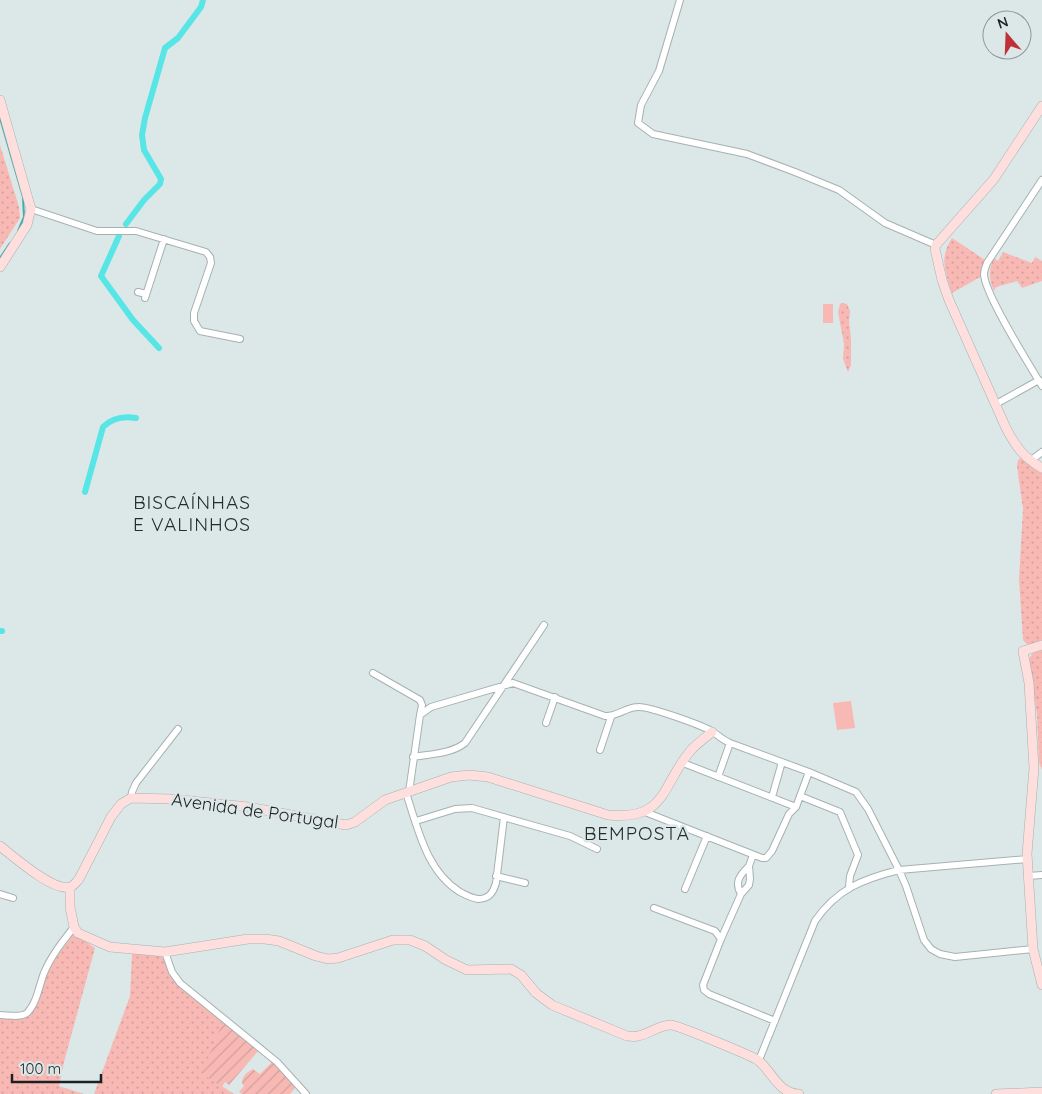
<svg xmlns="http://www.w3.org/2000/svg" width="1042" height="1094" viewBox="0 0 1042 1094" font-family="Quicksand,sans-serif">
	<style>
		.grass { fill: url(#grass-dots) }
		.garden { fill: url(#garden-furrows) }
		.pitch { fill: #f8b9b5 }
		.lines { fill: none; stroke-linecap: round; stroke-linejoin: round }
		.stream { stroke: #45aaab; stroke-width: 2 }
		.canal { stroke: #57e5e6; stroke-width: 6 }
		.street-casing { stroke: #a6b1b1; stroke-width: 8 }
		.secondary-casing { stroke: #a6b1b1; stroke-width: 10 }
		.street { stroke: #fff; stroke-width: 6 }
		.secondary { stroke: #ffdfde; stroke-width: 9 }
		.labels { text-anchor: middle; stroke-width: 5; stroke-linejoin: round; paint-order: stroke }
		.street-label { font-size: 18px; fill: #1c2020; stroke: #dce8e8 }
		.neighbourhood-label { font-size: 19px; letter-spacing: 1px; fill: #232d2d; stroke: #dce8e8 }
	</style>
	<defs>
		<pattern id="grass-dots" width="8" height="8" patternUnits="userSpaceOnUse" patternTransform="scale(1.25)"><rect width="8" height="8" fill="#f8b9b5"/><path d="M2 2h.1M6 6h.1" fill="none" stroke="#d49f9b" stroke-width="1.8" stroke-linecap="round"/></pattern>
		<pattern id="garden-furrows" width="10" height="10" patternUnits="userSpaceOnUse" patternTransform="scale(1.25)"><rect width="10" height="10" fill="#f8b9b5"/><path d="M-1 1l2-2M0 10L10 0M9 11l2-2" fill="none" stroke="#d49f9b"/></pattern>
	</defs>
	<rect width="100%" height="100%" fill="#dce8e8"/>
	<!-- grass -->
	<path class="grass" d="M0,145L19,207L20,218L0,249Z
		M952,238L985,260L981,269L982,276L952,293C945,271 939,258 952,238Z
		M1003,252L1032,263L1035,257L1042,261V281L1022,288L1017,281L996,287L994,291C989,280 988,269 994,258L998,261Z
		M842,303L847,304L850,311L849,321L851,339V365L848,372L843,359L844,344L838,312L840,304Z
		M1021,458L1042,471V641C1035,643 1028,648 1023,640L1019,579L1023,509L1017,466L1018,460Z
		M1042,648V770L1039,762L1037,714L1029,659L1032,654Z
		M75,934L95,948L64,1062L59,1086L84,1094H0V1017H29L39,998L49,968L72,935Z
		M132,953L161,956L165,960L175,982L223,1020L203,1074L234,1094H94L130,996Z"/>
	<!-- garden -->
	<path class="garden" d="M223,1020L259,1050L229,1085L225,1082L222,1087L202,1074Z
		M272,1062L296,1087L290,1094H242L239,1092L244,1086L242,1083C242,1076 247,1072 253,1069L260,1074Z"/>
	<!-- pitch -->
	<path class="pitch" d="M823,304H833V323H823Z
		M851,701L855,728L837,730L833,703Z"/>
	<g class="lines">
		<!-- stream -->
		<path class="stream" d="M0,118L23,197L24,217L18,231
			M0,258L10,243"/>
		<!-- canal -->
		<path class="canal" d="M126,224L144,200L160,184L161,179L144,150L142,135L145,118L165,48L178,38L201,7L203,0
			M119,236L101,276L133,320L159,348
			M85,492L103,427C112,418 124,416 136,418
			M0,631H2"/>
		<!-- street casing -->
		<g class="street-casing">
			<path id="street" d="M680,0L659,71L641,105L638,123L653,134L747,154L795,172L839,190L885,223L936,245
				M1042,180L987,263C986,266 984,271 984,274C984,293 1030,366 1042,386
				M31,209L97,231H136L206,252L210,257L211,263L194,313V321L200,331L240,339
				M138,292L146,294
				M145,298L164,239
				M996,404L1039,380
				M1030,461L1042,452
				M373,673L420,700L422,705L420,715
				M546,723L555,697
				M600,750L611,717
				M413,757C430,754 451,754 465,743L544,625
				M683,763L796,807
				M718,777L730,743
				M409,792L420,715L431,707L513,683L605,716C617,717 626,707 638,707C649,706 704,726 713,732C719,736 723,740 730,743L809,772L856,792L868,809L899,870L906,886L924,940L931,949L940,954L955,957L1033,949
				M406,793C418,828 426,871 460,892C466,895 471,898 478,899C489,899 493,893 496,883L504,817
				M800,796L840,812L858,855L850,876L849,887
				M772,797L782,762
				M131,798L132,792L136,783L178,729
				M645,812L762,858H766L772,851L789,814L796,807L809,772
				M416,821L455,809L472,808L570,836L597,849
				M753,855L749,866L750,879L749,885L741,894L721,939L703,985L704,990L709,994L775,1021
				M496,876L525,883
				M1029,876L1042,875
				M685,889L707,836
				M0,894L13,898
				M741,894C734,882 740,875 749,866
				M654,908L715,931L721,939
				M165,952L172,972L180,983L277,1062L306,1094
				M0,1015C8,1015 21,1018 27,1013C37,1003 39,986 44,973C51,956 63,941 74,927
				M759,1060L815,921C837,889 863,879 899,870L1028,859"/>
		</g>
		<!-- secondary casing -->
		<g class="secondary-casing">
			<path id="secondary" d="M0,100L31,209L27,225L0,267
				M1042,106L994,179L936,245L935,249L942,280L949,300L1006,428C1016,447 1023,457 1042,468
				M1042,645L1023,651L1029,683L1034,768L1027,854L1033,949L1042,985
				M0,846C13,856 53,892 70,887C74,886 76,882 79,879L111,817L121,804L131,798L172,799L248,807L346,825L355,822L385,800L451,777L469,775L488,777L608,815C668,821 661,784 692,749C698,743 706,737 712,732
				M70,887V907L74,927L78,933L110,947L165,952L248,939H265L279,941L316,956L328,959L338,958L393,940H410L425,946L446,960L467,970L511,969L521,975L536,993L552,1005L627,1036C631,1036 635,1037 638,1036C649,1034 659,1025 671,1025C677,1025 755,1057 759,1061C773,1073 778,1093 799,1094
				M996,1094L1042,1092"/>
		</g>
		<!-- street -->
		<use href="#street" class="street"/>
		<!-- secondary -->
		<use href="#secondary" class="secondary"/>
	</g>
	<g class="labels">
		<!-- street labels -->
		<g class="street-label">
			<text transform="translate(255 811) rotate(8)" y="6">Avenida de Portugal</text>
		</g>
		<!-- neighbourhood labels -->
		<g class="neighbourhood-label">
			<text x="192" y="509">BISCAÍNHAS<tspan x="192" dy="22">E VALINHOS</tspan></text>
			<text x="637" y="840">BEMPOSTA</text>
		</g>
	</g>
	<!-- north arrow -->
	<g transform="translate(1007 35) rotate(341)"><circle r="24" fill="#dce8e8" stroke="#8f9898"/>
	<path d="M0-4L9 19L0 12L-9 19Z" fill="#c03039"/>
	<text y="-8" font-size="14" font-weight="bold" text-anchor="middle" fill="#1c2020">N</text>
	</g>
	<!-- scale -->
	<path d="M12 1074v8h89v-8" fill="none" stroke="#1c2020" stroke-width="2.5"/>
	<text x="20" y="1074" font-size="15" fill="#1c2020" stroke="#dce8e8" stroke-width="4" paint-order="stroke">100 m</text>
</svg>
